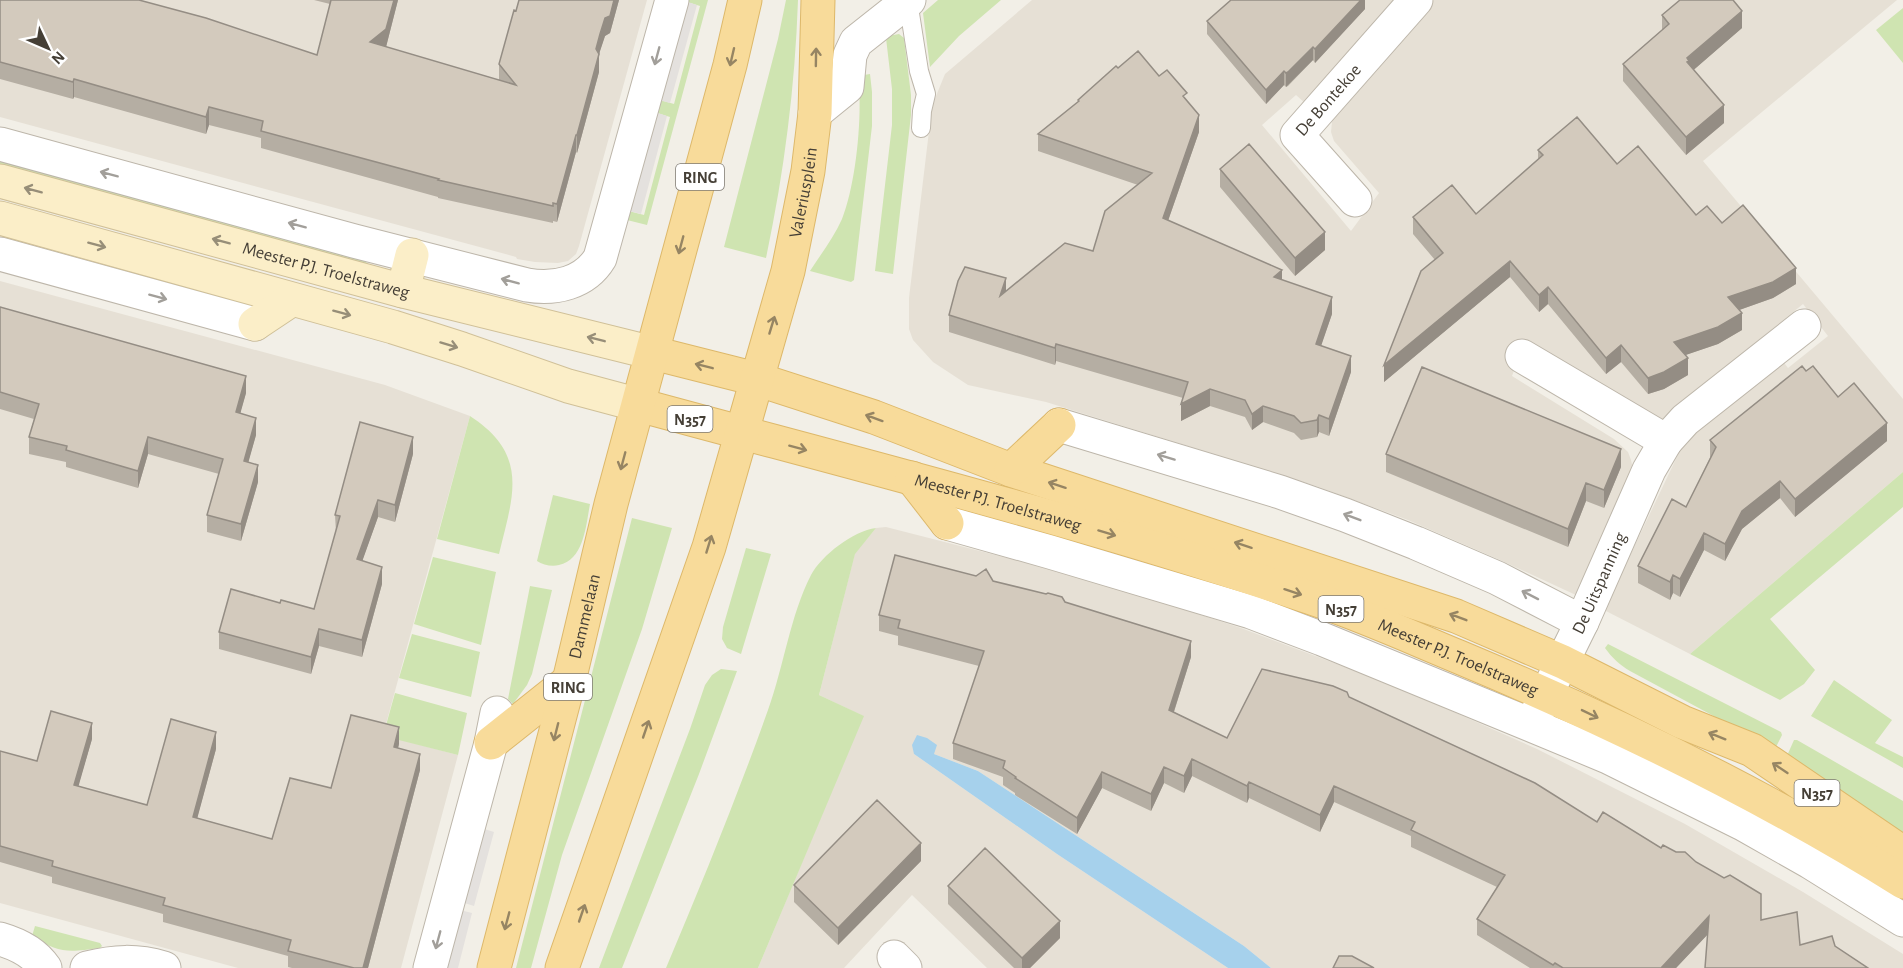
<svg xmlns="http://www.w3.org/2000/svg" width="1903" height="968" viewBox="0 0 1903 968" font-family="'Alegreya Sans',sans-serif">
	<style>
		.residential { fill: #e6e0d5 }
		.green { fill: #cfe4b1 }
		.parking { fill: #e4e1de }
		.water { fill: #a6d1ec }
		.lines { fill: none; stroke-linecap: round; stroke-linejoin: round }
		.lane-casing { stroke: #bdb6aa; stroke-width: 20 }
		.street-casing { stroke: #bdb6aa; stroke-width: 35 }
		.secondary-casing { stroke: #d0c098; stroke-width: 35 }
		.primary-casing { stroke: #ddb86a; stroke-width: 35 }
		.lane { stroke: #fff; stroke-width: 18 }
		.street { stroke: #fff; stroke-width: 33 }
		.secondary { stroke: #fbeec8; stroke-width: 33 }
		.primary { stroke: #f8db9a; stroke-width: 33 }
		.wall { fill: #b5aea3 }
		.shaded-wall { fill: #948d84 }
		.building { fill: #d3cabd; stroke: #948d84; stroke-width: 1.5 }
		.oneway { stroke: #a29f9a }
		.oneway2 { stroke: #968563 }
		.oneway3 { stroke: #978e78 }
		.labels { text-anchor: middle; stroke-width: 6; stroke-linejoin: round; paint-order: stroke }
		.shield { fill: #fff; stroke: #7d7972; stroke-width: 1.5 }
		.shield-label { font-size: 16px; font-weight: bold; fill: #453f36 }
		.street-label { font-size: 18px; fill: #453f36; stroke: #fff }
	</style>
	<rect width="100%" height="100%" fill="#f2efe7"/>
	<!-- residential -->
	<path class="residential" d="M0,0H647L579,246L576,254L568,261L558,263L535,262L517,259L516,257L0,117Z
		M1032,0H1396L1306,104L1296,95L1262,125L1351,231L1379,193L1334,141L1331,132L1332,122L1336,112L1434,0H1897L1703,161L1903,399V472L1690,654L1604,610L1684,442L1782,360L1788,368L1828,336L1803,304L1686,400L1661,423L1520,354L1512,376L1614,439L1628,452L1631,460L1633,469L1578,596L1500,560L1408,520L1316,486L1046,402L968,385L933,362L913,340L909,329V298L932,106L945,74Z
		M0,281L385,385L470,416L383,735L458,755L401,968H238L0,903Z
		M886,527L1039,566L1140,595L1241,628L1393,685L1537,749L1685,824L1803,892L1903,954V968H1271L1244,946L978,771L934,754H914L1057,854L1228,968H987L912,895L844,968H758L863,716L819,695L855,553L876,528Z"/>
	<!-- green -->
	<path class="green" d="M687,0H708L647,225L623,219L625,210L644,215L670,117L657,113L660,100L674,104L700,6L687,2Z
		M786,0H798C795,88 784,173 766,258L724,247L778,39Z
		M938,0H1001L959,36L930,67L923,13Z
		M1903,8V63L1876,30Z
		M899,34L904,38L911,95V115L893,274L875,271L892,125V89L886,38L888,36Z
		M870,74L872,92V126L854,280L851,282L810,271C821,254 834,237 842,219C856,184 863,114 858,76Z
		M0,158L357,256L370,265L371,268L0,171Z
		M470,416C530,455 513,496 499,554L437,539Z
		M1903,472V507L1770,619L1815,670L1804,684L1780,700L1690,654Z
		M553,495L590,504C586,525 584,560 559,565C552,567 543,565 537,561Z
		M632,518L672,528L642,629L562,855L531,968H516Z
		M876,528L855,554L819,695L864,716L758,968H666C702,883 737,797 768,710C784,666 790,616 811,575C822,555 853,531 876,528Z
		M746,548L771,554L741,654L727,648L722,639L723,627Z
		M433,557L496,572L481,645L414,624Z
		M530,586L552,590L532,674L527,685L513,704L508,699Z
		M412,634L480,652L471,697L399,678Z
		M1608,644L1781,732L1782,735L1775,749L1630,671C1620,665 1612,658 1605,648Z
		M721,669L737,671L699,774L622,968H599L690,729L705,685L712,675Z
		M1834,680L1892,720L1875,743L1903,757V768L1811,716Z
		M395,693L467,713L458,755L383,736Z
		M1794,740H1797L1903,801V834L1786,758Z
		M35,926L100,943L102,946L100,948C69,952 59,954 32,936Z"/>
	<!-- parking -->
	<path class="parking" d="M682,0L697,5L670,103L655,99Z
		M652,111L667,116L641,214L625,210Z
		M478,827L494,832L474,906L458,901Z
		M456,909L472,913L458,968H440Z"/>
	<!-- water -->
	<path class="water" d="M917,735L927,738L937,745L934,754L978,771L1244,946L1271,968H1228L1057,854L914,754L912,745Z"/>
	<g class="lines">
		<!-- lane casing -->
		<g class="lane-casing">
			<path id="lane" d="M908,1L919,71L926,94L922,111L921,128"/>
		</g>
		<!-- street casing -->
		<g class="street-casing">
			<g id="street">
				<path d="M815,113L847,87L850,55L856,42L909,0"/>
				<path d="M0,144L354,241L527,285C555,290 585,283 600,258L672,0"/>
				<path id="s1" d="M1355,200L1297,135L1416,0"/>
				<path d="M0,254L255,324"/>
				<path d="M1522,356L1666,441"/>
				<path d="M1059,425L1280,492L1345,515L1416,543L1497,578L1582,622"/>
				<path d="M947,523L1050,552L1251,612L1322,639L1531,725L1608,757L1743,824L1810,862L1903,920"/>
				<path id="s2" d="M1533,721L1582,622L1649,470L1666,441L1685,420L1804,326"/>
				<path d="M0,939C17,944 35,953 45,968"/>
				<path d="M894,957L905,968"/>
				<path d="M87,968C115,961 136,960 164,968"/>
				<path d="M430,968L491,743L497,713"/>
			</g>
		</g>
		<!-- secondary casing -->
		<g class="secondary-casing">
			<g id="secondary">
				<path id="s3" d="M0,181L403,291L653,353"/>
				<path d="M0,218L393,327L462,349L568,386L639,405"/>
				<path d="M403,291L412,255"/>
				<path d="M255,324L291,300"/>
			</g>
		</g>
		<!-- primary casing -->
		<g class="primary-casing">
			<g id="primary">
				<path d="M653,353L756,379L874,417L1011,470L1456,616L1563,662L1682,722L1752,750L1903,853"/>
				<path id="s4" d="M639,405C867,467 1096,524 1320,601C1367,617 1413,638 1459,657C1612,721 1762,794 1903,882"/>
				<path d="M1011,470L1059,425"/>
				<path d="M912,478L947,523"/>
				<path d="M491,743L569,681"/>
				<path id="s5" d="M494,968L569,681L611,504L730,65L745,0"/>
				<path id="s6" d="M562,968L709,547L788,271L808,171L815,113L818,0"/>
			</g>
		</g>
		<!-- lane -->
		<use href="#lane" class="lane"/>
		<!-- street -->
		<use href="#street" class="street"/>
		<!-- secondary -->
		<use href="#secondary" class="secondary"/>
		<!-- primary -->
		<use href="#primary" class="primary"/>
	</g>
	<!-- wall -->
	<path class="wall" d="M0,0L317,55L330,4L314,0H398L386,47L499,80V64L519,0H619L610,33L605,36L600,51L599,55V72L577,153L576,152L557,222L553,221V223L438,198V197L261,148V138L209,125L206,134L74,97L73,99L0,79Z
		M1365,0V9L1315,63L1313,60L1288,86L1286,87L1284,85L1266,104L1207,34V21Z
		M1662,15L1742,28L1693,70L1724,123L1686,155L1623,81V64L1662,31Z
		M1118,68L1159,76L1187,101L1199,132L1168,221L1282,280L1332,314L1321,345L1351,372L1329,436L1319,432L1317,437L1301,440L1294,433L1263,422L1252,430L1245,417L1210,406L1181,421L1183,398L1056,361L1055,365L949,332V315L1006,291L1093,251L1138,185L1038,151V134L1078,102V100Z
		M1538,150L1617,164L1696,215L1722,223L1796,284L1773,298L1739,310L1742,330L1718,344L1685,355L1688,375L1664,389L1648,394L1621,362L1606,374L1548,304L1539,312L1510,277L1384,382L1435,260L1413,234V217L1476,214L1538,159Z
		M1220,169L1325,250L1295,276L1220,187Z
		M0,307L246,393L240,413L256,435L248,462L258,482L241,541L207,532V515L219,474L148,454L138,488L66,467V462L29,454V437L34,419L0,409Z
		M1806,371L1838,397L1887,441L1795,517L1780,498L1742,529L1725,561L1704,550L1680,597L1673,593L1670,600L1638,583V566L1686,507L1710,458V440Z
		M413,454L395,522L378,517L362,561L382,584L362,657L319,646L311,674L219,649V632L280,603L314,609L336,532L335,515Z
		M1386,454L1621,467L1604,508L1586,501L1568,547L1386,472Z
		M993,581L1065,602L1191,657L1174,712L1227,738L1349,697L1597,822L1696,862L1761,920L1800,945L1835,946L1868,968L1708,934L1676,968H1530L1477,935V919L1497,887L1411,847V836L1334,802L1320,832L1249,798L1247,803L1192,776L1184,793L1164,783L1151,811L1102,788L1077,834L1015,795V793L1003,785V777L953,759V743L979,666L898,645V636L879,631V615Z
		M92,739L78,786L147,805L216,749L197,818L272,839L331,788L399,744L398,748L420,770L368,968H292L288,967V956L163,922V914L52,883V877L0,862V751L37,761Z
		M921,861L838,945L794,902V885Z
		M948,886L1060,938L1030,968H1014L948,904Z"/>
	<!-- shaded-wall -->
	<path class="shaded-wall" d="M394,0H398L386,47L370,42Z
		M614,0H619L610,33L605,36L600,51L599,55V72L577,153V135L596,49L605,18Z
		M1361,0H1365V9L1315,63V49Z
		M1742,11V28L1689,74L1687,58Z
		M1313,47V60L1286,87V73Z
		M1284,71V85L1266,104V90Z
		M74,79V97L73,99V82Z
		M1724,105V123L1686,155V137Z
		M209,107V125L206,134V117Z
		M1199,115V132L1163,235V218Z
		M576,135V152L557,222V204Z
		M1325,232V250L1295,276V258Z
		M1510,261V277L1384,382V365Z
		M1796,268V284L1773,298L1728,314V297Z
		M1282,270V287L1274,277Z
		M1006,278V295L1000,296Z
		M1548,287V304L1539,312V295Z
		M1332,297V314L1316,361V344Z
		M1742,313V330L1718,344L1674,359V342Z
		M1056,344V361L1055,365V348Z
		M1621,345V362L1606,374V358Z
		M1351,356V372L1329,436V419Z
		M1688,358V375L1664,389L1648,394V378Z
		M246,376V393L236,429V412Z
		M1210,389V406L1181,421V404Z
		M1263,406V422L1252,430V414Z
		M1319,415V432L1317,437V420Z
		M256,418V435L244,478V461Z
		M1887,423V441L1795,517V499Z
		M148,437V454L138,488V471Z
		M413,437V454L395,522V505Z
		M1621,449V467L1604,508V490Z
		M258,465V482L241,541V524Z
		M1780,481V498L1742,529L1725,561V544L1742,511Z
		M1586,483V501L1568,547V529Z
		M378,500V517L357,576V559Z
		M1704,533V550L1680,597V579Z
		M382,567V584L362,657V640Z
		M1673,575V593L1670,600V582Z
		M319,629V646L311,674V657Z
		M1191,641V657L1169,727V710Z
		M92,723V739L74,802V785Z
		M399,727V744L394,764V747Z
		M216,732V749L193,834V817Z
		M420,754V770L368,968H363Z
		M1192,759V776L1184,793V776Z
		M1164,767V783L1151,811V794Z
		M1102,772V788L1077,834V818Z
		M1249,782V798L1247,803V786Z
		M1334,786V802L1320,832V815Z
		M921,843V861L838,945V928Z
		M1709,916V933L1676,968H1661Z
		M1060,921V938L1030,968H1022V958Z"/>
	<!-- building -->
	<path class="building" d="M0,0H139L206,18L317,55L331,0H394L386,29L370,42L516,85L499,64L514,10L516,11L519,0H614L610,16L605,18L600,34L596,49L599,54L577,135H576L557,204L553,203V206L438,180L439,179L261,131L263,121L209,107L206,117L74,79L73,82L0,62Z
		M1231,0H1361L1315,49L1313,47L1288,72L1286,73L1284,71L1266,90L1207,21Z
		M1680,0H1733L1742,11L1687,58L1689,61L1687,62L1724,105L1686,137L1623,64L1669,24L1662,15Z
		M1138,51L1159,76L1167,70L1187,93L1183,96L1199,115L1163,218L1282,270L1274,277L1332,297L1316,344L1351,356L1329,419L1319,415L1317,420L1301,423L1294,416L1263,406L1252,414L1245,400L1210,389L1181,404L1188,382L1056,344L1055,348L949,315L958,281L965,267L1006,278L1000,296L1065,243L1093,251L1105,211L1152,173L1038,134L1079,101L1078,100L1116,66L1118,68Z
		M1577,117L1617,164L1638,146L1696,215L1707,206L1722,223L1743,205L1796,268L1773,282L1728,297L1742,313L1718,327L1674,342L1688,358L1664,372L1648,378L1621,345L1606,358L1548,287L1539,295L1510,261L1384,365L1421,271L1443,253L1413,217L1452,185L1476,214L1543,155L1538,150Z
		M1249,144L1325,232L1295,258L1220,169Z
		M0,307L246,376L236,412L256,418L244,461L258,465L241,524L207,515L223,459L148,437L138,471L66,450L67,446L29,437L39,404L0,392Z
		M1802,366L1806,371L1813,366L1838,397L1854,383L1887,423L1795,499L1780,481L1742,511L1725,544L1704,533L1680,579L1673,575L1670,582L1638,566L1672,499L1686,507L1716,447L1710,440Z
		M1422,367L1621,449L1604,490L1586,483L1568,529L1386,454Z
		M360,422L413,437L395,505L378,500L357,559L382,567L362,640L319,629L311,657L219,632L231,589L280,603L281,600L314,609L340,516L335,515Z
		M895,555L976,576L986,569L993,581L1046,594L1048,593L1062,597L1065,602L1191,641L1169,710L1227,738L1262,669L1333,686L1347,692L1349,697L1535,783L1597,822L1603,812L1661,848L1663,845L1676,852H1685L1696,862L1724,878L1730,875L1761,894V920L1797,912L1800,945L1832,936L1835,946L1868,968H1705L1709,916L1661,968H1563L1555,963L1553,965L1477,919L1505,875L1411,830L1415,822L1334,786L1320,815L1249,782L1247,786L1192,759L1184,776L1164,767L1151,794L1102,772L1077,818L1015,778L1016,777L1003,768L1005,761L953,743L984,651L898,628L900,620L879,615Z
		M51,711L92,723L74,785L147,805L171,719L216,732L193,817L272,839L290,778L331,788L351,715L399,727L394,747L420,754L363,968H354L288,951L291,940L163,905L165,898L52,866L53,861L0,846V751L37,761Z
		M877,800L921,843L838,928L794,885Z
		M985,848L1060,921L1022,958L948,886Z
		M1339,956H1352L1374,968H1333Z"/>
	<!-- one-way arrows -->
	<defs><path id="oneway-shaft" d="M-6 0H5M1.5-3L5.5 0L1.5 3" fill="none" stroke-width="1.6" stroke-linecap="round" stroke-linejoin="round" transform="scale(1.5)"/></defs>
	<g class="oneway">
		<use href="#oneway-shaft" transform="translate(657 56) rotate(105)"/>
		<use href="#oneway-shaft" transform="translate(109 174) rotate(-165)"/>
		<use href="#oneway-shaft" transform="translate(297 225) rotate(-165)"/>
		<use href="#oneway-shaft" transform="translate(510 281) rotate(-165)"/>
		<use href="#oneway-shaft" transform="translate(158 297) rotate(15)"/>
		<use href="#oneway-shaft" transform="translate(1166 457) rotate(-163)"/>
		<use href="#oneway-shaft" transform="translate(1352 517) rotate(-159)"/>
		<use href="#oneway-shaft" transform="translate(1530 595) rotate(-153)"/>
		<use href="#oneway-shaft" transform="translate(438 940) rotate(105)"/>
	</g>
	<g class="oneway2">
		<use href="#oneway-shaft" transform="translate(732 57) rotate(103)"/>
		<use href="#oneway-shaft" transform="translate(816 57) rotate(-89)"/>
		<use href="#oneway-shaft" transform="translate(681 245) rotate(105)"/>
		<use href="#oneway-shaft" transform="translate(772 325) rotate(-73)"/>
		<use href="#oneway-shaft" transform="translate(704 366) rotate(-166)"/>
		<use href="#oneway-shaft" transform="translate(874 418) rotate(-160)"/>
		<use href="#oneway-shaft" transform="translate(798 448) rotate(15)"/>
		<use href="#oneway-shaft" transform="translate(623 461) rotate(105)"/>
		<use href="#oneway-shaft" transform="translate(1057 485) rotate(-162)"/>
		<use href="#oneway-shaft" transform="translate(1107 533) rotate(17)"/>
		<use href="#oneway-shaft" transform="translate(709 544) rotate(-73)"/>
		<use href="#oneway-shaft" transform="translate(1243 545) rotate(-162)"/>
		<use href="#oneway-shaft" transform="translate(1293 592) rotate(18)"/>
		<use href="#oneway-shaft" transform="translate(1458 617) rotate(-159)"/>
		<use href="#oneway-shaft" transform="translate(1590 714) rotate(26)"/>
		<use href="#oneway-shaft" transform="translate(646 729) rotate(-71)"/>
		<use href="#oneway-shaft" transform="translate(556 732) rotate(104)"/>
		<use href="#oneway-shaft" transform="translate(1717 736) rotate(-158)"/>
		<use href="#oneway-shaft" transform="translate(1780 768) rotate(-146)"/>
		<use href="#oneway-shaft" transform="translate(582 913) rotate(-71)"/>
		<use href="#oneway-shaft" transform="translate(507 921) rotate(105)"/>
	</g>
	<g class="oneway3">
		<use href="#oneway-shaft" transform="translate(33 190) rotate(-165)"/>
		<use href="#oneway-shaft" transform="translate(221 241) rotate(-165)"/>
		<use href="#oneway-shaft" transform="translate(97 245) rotate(15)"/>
		<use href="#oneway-shaft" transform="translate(342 313) rotate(15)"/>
		<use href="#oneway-shaft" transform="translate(596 339) rotate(-166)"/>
		<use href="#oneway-shaft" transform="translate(449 345) rotate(17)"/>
	</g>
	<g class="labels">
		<!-- shield labels -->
		<g class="shield">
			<rect x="676" y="164" width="48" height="26" rx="4.5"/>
			<rect x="667.5" y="406" width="45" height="26" rx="4.5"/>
			<rect x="1318.5" y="596" width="45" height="26" rx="4.5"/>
			<rect x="544" y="674" width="48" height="26" rx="4.5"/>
			<rect x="1794.5" y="780" width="45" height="26" rx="4.5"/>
		</g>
		<g class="shield-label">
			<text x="700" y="183">RING</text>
			<text x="690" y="425">N357</text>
			<text x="1341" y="615">N357</text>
			<text x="568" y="693">RING</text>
			<text x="1817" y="799">N357</text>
		</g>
		<!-- street labels -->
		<g class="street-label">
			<text dy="6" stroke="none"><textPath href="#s1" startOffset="134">De Bontekoe</textPath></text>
			<text dy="6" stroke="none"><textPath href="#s6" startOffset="813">Valeriusplein</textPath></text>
			<text dy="6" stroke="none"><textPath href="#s3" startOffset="338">Meester P.J. Troelstraweg</textPath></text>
			<text dy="6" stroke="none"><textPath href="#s4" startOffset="372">Meester P.J. Troelstraweg</textPath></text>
			<text dy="6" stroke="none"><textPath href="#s2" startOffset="153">De Uitspanning</textPath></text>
			<text dy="6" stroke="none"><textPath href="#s5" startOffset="363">Dammelaan</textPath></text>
			<text dy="6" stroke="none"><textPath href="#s4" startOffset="858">Meester P.J. Troelstraweg</textPath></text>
		</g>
	</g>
	<!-- north arrow -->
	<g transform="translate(48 48) rotate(134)" stroke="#ffffff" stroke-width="4.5" paint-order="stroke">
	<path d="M0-4.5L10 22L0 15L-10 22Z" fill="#453f36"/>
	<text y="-9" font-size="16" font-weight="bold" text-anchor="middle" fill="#453f36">N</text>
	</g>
</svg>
